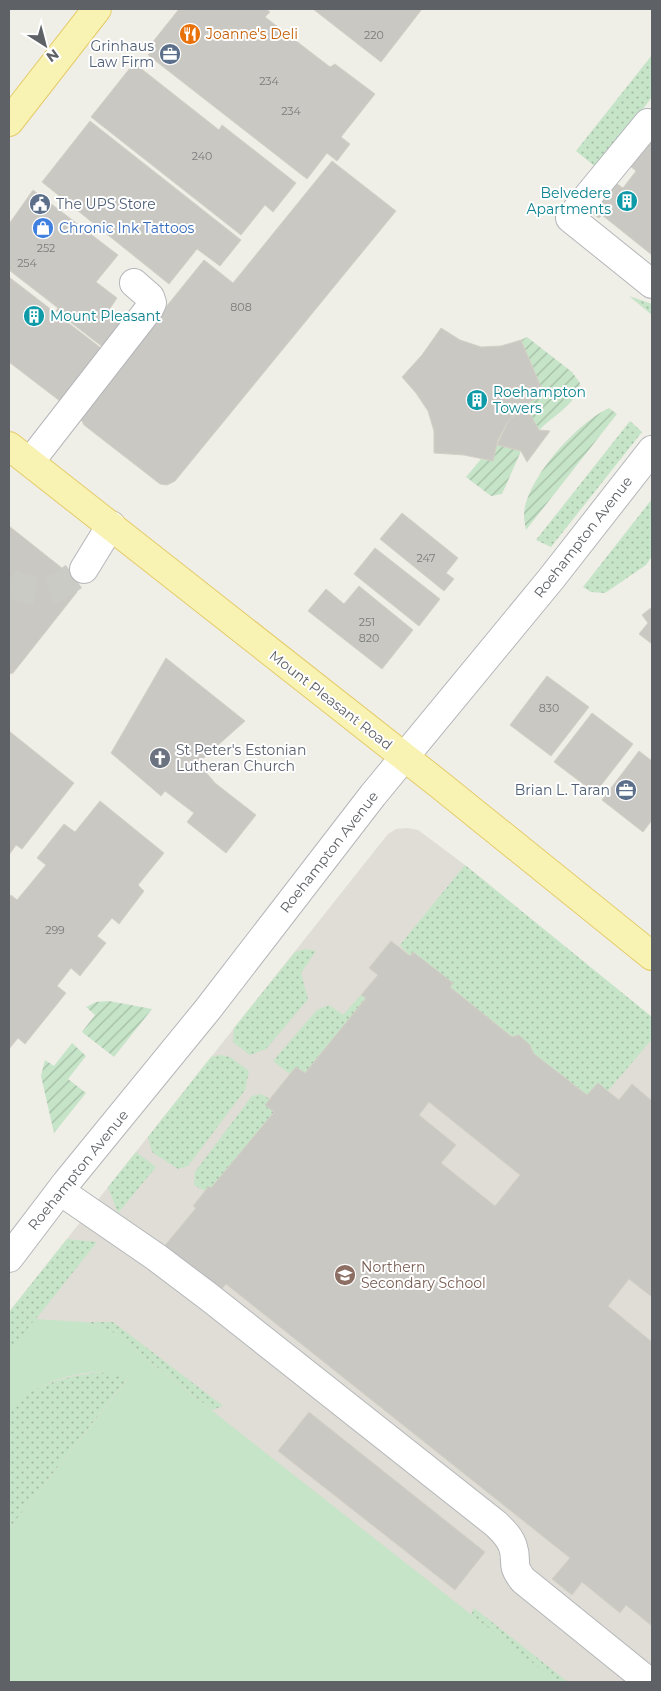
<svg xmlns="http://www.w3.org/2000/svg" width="661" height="1691" viewBox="0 0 661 1691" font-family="Montserrat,sans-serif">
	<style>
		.education { fill: #dfddd5 }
		.grass { fill: url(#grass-dots) }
		.garden { fill: url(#garden-furrows) }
		.pitch { fill: #c6e4c8 }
		.building { fill: #cac8c3; stroke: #d3d0c5; fill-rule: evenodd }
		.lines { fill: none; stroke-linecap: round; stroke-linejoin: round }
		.minor-tunnel { stroke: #cbcbc6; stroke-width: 28; stroke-dasharray: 28 14; stroke-linecap: butt }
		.minor-casing { stroke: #b4b6ba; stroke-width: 30 }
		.major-casing { stroke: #e5cc6a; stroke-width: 30 }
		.minor { stroke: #fff; stroke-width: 28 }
		.major { stroke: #f8f2b3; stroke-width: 28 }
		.labels { text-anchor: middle; stroke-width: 4; stroke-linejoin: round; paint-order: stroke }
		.number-label { font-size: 11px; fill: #797b7c }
		.food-label { font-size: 14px; fill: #c56008; stroke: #fff; text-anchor: start }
		.service-label { font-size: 14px; fill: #4e5e75; stroke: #fff; text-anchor: end }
		.culture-label { font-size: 14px; fill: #0d838f; stroke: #fff; text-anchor: start }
		.shop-label { font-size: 14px; fill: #366cbe; stroke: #fff; text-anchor: start }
		.street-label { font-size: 14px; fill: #5e6165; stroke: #fff }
		.worship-label { font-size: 14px; fill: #5b616d; stroke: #fff; text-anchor: start }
		.education-label { font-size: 14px; fill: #785e54; stroke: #fff; text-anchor: start }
	</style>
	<defs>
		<pattern id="grass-dots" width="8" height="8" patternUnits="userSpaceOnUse" patternTransform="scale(1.25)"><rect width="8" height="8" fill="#c6e4c8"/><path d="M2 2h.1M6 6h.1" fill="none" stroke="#a4bca6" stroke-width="1.8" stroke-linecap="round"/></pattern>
		<pattern id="garden-furrows" width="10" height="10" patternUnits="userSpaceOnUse" patternTransform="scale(1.25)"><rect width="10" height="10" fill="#c6e4c8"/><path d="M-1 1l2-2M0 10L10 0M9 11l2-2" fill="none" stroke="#a4bca6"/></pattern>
	</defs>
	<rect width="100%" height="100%" fill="#efeee7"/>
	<!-- education -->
	<path class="education" d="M407,828L418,830L465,865L652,1019V1682H9V1312L388,834L396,829Z"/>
	<!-- grass -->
	<path class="grass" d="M652,55V97L597,168L576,151Z
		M629,296L652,304V315Z
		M630,421L642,432L551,547L536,540Z
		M652,499V556L646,565L605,593L591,592L583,587Z
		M465,865L652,1017V1039L607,1092L598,1083L587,1095L533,1053L530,1045L519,1036L512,1037L450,987L453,983L413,953L410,956L400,945Z
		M305,949L316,951L301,973L308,999L266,1049L250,1055L233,1042L234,1028L295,952Z
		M361,995L366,998L305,1073L296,1067L290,1074L273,1061L317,1010L329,1005L343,1015Z
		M221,1055L230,1057L249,1071L245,1090L188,1166L178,1169L152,1152L148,1137L211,1057Z
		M261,1094L270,1099L265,1105L274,1112L211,1188L209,1186L205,1191L194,1185L195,1172L252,1096Z
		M136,1152L156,1167L118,1213L108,1187Z
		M67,1239L97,1242L9,1353V1312Z
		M85,1322H113L223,1406L212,1410L112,1332Z
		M112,1372L128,1378L9,1529V1408C37,1382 75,1373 112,1372Z
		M474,1608L568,1682H556L471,1615Z"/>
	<!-- garden -->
	<path class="garden" d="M527,337L572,372L580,383C578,403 553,416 539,430L525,405L544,394L521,340Z
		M609,408L617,414L526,530C525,525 524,519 524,514C527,478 577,423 609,408Z
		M497,445L521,451L502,494L491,496L466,477L481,459L493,461Z
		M109,1001L152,1009L114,1057L82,1032L95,1015L86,1007L96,1002Z
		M72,1043L86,1056L68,1079L86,1093L54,1133L41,1076L45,1060L54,1066Z"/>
	<!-- pitch -->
	<path class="pitch" d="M35,1319L84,1322L112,1332L557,1682H9V1529L128,1379C91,1361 38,1382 9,1408V1353Z"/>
	<!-- building -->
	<path class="building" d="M179,9H266L270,12L265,17L330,67L335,64L375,94L341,137L350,144L337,161L327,153L307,179L148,55L152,51L148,48Z
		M313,9H422L381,62Z
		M134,63L219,130L222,125L296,183L273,212L265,205L241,235L91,117Z
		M90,121L241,240L220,266L197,249L169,284L42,182Z
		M652,136V255L602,215L599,218L592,213L616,183L623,188L636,171L629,165Z
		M332,161L396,211L175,481L167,485L160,484L84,425L81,419V412L204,260L233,283Z
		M33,190L118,255L96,282L117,298L107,313L122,325L104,348L56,311L58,308L9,270V224Z
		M9,277L110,355L69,408L9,362Z
		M441,328L460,340L481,347L501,346L521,340L544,394L525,405L508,421L498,440L493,461L464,455L434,453V431L428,411L416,393L402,377L422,355Z
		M525,405L539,430L550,431L527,462L521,451L497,445L508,421Z
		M402,513L458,558L446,573L454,579L444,591L380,539Z
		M9,526L77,580V592L13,673L9,674Z
		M375,548L440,599L419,626L354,574Z
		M359,586L413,630L382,669L308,611L326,589L344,604Z
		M652,607V644L639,634L648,623L642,615Z
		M166,658L245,721L198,763L215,783L256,815L226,853L187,822L194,813L165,791L161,796L111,753Z
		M547,676L589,707L551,756L510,725Z
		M592,713L633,744L595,793L554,762Z
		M9,731L74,783L22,849L16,845L9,855Z
		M639,751L652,761V820L643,832L602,800Z
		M100,801L164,853L138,885L144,891L119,924L112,918L97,936L106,943L80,976L71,968L57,986L66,993L25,1044L18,1038L9,1049V898L11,895L17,900L46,865L37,858L64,824L75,832Z
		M391,941L410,956L413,952L453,983L450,987L512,1037L519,1035L530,1045L533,1053L587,1095L598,1083L619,1100L632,1084L652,1101V1297L629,1279L608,1306L652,1342V1626L626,1605L620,1613L582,1582L572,1595L552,1579L570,1558L226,1284L219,1292L162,1249L196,1208L193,1206L209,1186L211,1188L274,1112L265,1105L290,1074L296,1067L305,1073L366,998L361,995L378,975L369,968ZM429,1102L520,1175L495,1206L441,1163L456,1145L419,1115Z
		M309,1412L485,1552L455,1590L278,1451Z"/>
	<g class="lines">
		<!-- minor-tunnel -->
		<path class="minor-tunnel" d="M9,582C17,587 35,592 45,591C57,589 74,577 84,569"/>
		<!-- minor casing -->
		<g class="minor-casing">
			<path id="minor" d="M648,123L570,218L652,284
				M30,462L149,309L152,303L150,297L134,283
				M84,569L111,525
				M60,1191L156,1257L209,1297L496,1524C503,1531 510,1537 513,1547C518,1562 510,1564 523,1580L649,1682
				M9,1258L66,1183L208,1009L373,795L551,579L652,450"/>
		</g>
		<!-- major casing -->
		<g class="major-casing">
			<path id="major" d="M9,122L97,9
				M9,446L440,785L652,956"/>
		</g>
		<!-- minor -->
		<use href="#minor" class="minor"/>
		<!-- major -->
		<use href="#major" class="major"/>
	</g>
	<!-- icons -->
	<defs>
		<g id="restaurant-disc" transform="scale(1.125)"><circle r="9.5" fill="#e8710a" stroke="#fff"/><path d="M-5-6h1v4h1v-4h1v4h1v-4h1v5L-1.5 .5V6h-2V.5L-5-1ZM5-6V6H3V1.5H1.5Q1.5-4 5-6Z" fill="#fff"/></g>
		<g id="office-disc" transform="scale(1.125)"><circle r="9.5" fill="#5c6f8a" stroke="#fff"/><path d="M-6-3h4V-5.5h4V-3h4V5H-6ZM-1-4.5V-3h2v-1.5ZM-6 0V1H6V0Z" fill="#fff"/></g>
		<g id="building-disc" transform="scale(1.125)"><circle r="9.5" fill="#0f9aa8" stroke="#fff"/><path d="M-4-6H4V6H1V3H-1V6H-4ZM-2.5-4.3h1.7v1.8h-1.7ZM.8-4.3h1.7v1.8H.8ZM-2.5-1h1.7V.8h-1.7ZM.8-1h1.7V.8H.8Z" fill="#fff"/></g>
		<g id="civic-disc" transform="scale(1.125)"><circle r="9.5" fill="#5c6f8a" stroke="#fff"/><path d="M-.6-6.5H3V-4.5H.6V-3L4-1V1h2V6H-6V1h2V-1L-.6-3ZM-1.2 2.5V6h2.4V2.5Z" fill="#fff"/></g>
		<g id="shop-disc" transform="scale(1.125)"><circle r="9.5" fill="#3f7fe0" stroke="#fff"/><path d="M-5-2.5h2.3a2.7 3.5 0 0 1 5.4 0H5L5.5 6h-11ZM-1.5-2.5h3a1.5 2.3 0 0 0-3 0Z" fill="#fff"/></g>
		<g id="church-disc" transform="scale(1.125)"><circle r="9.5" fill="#6b7280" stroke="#fff"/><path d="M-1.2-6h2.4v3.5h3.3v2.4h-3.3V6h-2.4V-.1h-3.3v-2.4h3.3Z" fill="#fff"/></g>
		<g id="school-disc" transform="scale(1.125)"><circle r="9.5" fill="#8d6e63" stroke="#fff"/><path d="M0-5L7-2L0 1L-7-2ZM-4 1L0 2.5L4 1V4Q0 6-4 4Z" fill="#fff"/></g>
	</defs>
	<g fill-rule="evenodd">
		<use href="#restaurant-disc" x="190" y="34"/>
		<use href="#office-disc" x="170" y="54"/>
		<use href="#building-disc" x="627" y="201"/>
		<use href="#civic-disc" x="40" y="204"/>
		<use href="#shop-disc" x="43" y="228"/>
		<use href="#building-disc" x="34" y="316"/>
		<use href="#building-disc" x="477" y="400"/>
		<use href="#church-disc" x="160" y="758"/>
		<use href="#office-disc" x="626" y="790"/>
		<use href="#school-disc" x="345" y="1275"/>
	</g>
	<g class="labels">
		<!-- number labels -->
		<g class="number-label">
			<text x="374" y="39">220</text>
			<text x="269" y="85">234</text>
			<text x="291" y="115">234</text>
			<text x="202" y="160">240</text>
			<text x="46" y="252">252</text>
			<text x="27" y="267">254</text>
			<text x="241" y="311">808</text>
			<text x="426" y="562">247</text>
			<text x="367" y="626">251</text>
			<text x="369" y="642">820</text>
			<text x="549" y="712">830</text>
			<text x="55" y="934">299</text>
		</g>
		<!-- food labels -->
		<g class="food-label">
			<text x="206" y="39">Joanne's Deli</text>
		</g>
		<!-- service labels -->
		<g class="service-label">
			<text x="154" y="51">Grinhaus<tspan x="154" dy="16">Law Firm</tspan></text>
			<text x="56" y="209" text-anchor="start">The UPS Store</text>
			<text x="610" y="795">Brian L. Taran</text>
		</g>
		<!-- culture labels -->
		<g class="culture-label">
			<text x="611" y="198" text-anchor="end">Belvedere<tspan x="611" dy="16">Apartments</tspan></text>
			<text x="50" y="321">Mount Pleasant</text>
			<text x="493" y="397">Roehampton<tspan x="493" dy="16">Towers</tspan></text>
		</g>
		<!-- shop labels -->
		<g class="shop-label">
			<text x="59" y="233">Chronic Ink Tattoos</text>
		</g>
		<!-- street labels -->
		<g class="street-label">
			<text transform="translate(583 537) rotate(-52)" y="5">Roehampton Avenue</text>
			<text transform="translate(331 700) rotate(38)" y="5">Mount Pleasant Road</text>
			<text transform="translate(329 852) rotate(-52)" y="5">Roehampton Avenue</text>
			<text transform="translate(78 1170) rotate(-51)" y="5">Roehampton Avenue</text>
		</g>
		<!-- worship labels -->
		<g class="worship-label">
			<text x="176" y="755">St Peter's Estonian<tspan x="176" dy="16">Lutheran Church</tspan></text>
		</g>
		<!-- education labels -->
		<g class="education-label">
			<text x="361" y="1272">Northern<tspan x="361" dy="16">Secondary School</tspan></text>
		</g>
	</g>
	<!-- border -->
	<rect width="661" height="1691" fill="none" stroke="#5e6165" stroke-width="20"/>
	<!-- north arrow -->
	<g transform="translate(45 45) rotate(144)" stroke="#ffffff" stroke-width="4" paint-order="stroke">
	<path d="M0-4L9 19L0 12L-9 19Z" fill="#5e6165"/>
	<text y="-8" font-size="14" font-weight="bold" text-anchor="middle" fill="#5e6165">N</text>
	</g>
</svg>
